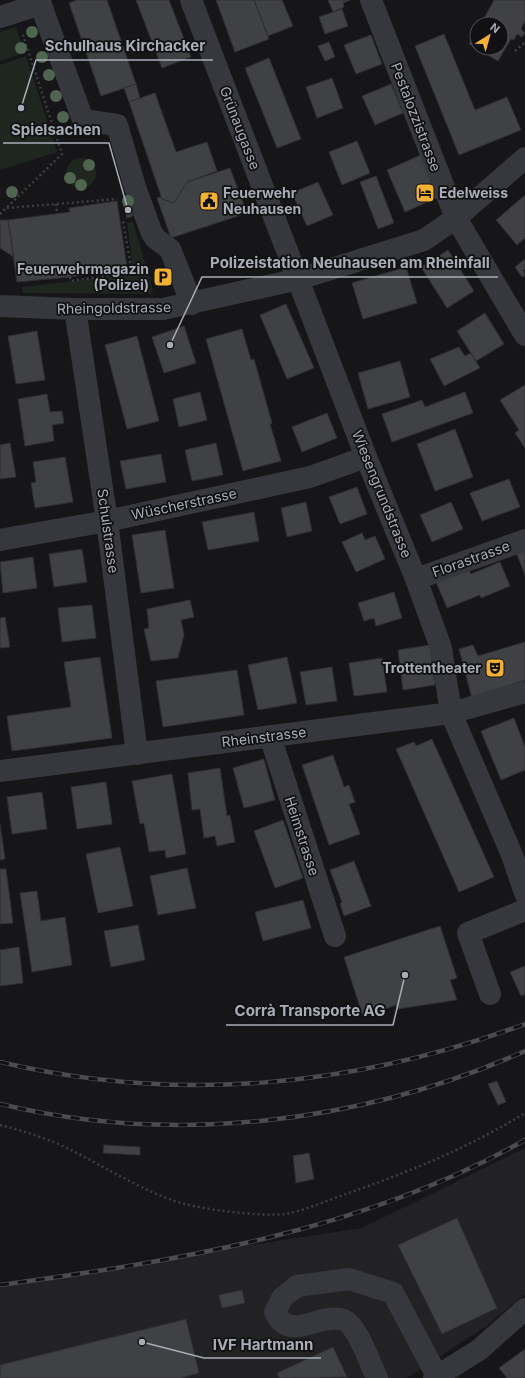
<svg xmlns="http://www.w3.org/2000/svg" width="525" height="1378" viewBox="0 0 525 1378" font-family="Inter,sans-serif">
	<style>
		.built { fill: #222225 }
		.green { fill: #1e261f }
		.building { fill: #404145; stroke: #303034 }
		.lines { fill: none; stroke-linecap: round; stroke-linejoin: round }
		.path { stroke: #3d3f44; stroke-width: 2.5; stroke-dasharray: 2 3; stroke-linecap: butt }
		.minor { stroke: #37383d; stroke-width: 22 }
		.rail-casing { stroke: #4a4c52; stroke-width: 4.5 }
		.rail { stroke: #111113; stroke-width: 3; stroke-dasharray: 9; stroke-linecap: butt }
		.tree { fill: #506452 }
		.labels { text-anchor: middle; stroke-width: 3.5; stroke-linejoin: round; paint-order: stroke }
		.street-label { font-size: 14px; fill: #a8adb8; stroke: #111113 }
		.poi-label { font-size: 14px; font-weight: bold; fill: #a8adb8; stroke: #111113; text-anchor: start }
		.leader { fill: none; stroke: #a8adb8; stroke-width: 1.5 }
		.callout-dot { fill: #a8adb8; stroke: #111113; stroke-width: 1.5 }
		.callout-label { font-size: 15px; text-anchor: middle; font-weight: bold; fill: #a8adb8; stroke: #111113; stroke-width: 3.5; stroke-linejoin: round; paint-order: stroke }
	</style>
	<rect width="100%" height="100%" fill="#161618"/>
	<!-- built -->
	<path class="built" d="M525,1148V1294L485,1327L407,1378H0V1283L362,1228Z"/>
	<!-- green -->
	<path class="green" d="M16,27L25,53L0,61V32Z
		M26,56L57,152L0,170V65Z
		M66 173a15 15 0 1 1 30 0a15 15 0 1 1-30 0Z
		M133,222L153,290L151,294L23,293L22,287L134,274L127,223Z"/>
	<!-- building -->
	<path class="building" d="M77,0H107L136,84L101,96L69,3Z
		M136,0H169L191,57L162,68Z
		M216,0H254L269,39L235,52Z
		M254,0H282L293,26L268,36Z
		M328,0H350L343,3L344,7L333,12Z
		M494,0H525V21L521,29L525,33L522,37L517,34L514,40L511,39L498,61L469,44L477,30V48H501V24H481Z
		M342,9L348,26L325,34L319,17Z
		M444,34L475,110L507,97L521,130L459,155L415,46Z
		M371,35L382,64L356,74L344,45Z
		M329,42L335,57L325,61L318,46Z
		M269,58L301,139L277,148L245,68Z
		M332,78L343,108L317,118L306,87Z
		M136,84L140,98L129,102L124,88Z
		M391,84L403,113L375,125L362,96Z
		M155,93L176,152L207,142L217,171L187,182L174,203L162,199L129,102Z
		M357,141L370,173L342,185L329,152Z
		M421,155L439,197L405,212L387,170Z
		M230,168L247,213L171,238L157,198L161,197L162,199L174,203L187,182Z
		M376,176L394,223L378,229L360,182Z
		M318,182L333,215L307,226L292,193Z
		M525,195V238L517,245L496,220Z
		M117,201L127,267L70,277L17,282L8,220L70,212L69,208Z
		M129,202L133,216L127,218L123,204Z
		M0,220H8L14,257L0,248Z
		M448,250L474,291L447,308L421,267Z
		M525,259V269L523,270L525,275L522,277L515,267Z
		M406,267L417,303L363,319L352,283Z
		M286,304L314,368L287,379L260,315Z
		M485,313L504,344L476,361L457,331Z
		M184,326L196,363L164,373L152,337Z
		M242,329L251,360L254,359L272,423L270,424L281,461L243,471L206,339Z
		M37,331L45,380L16,384L8,336Z
		M137,336L159,421L127,429L105,345Z
		M459,347L465,356L471,353L480,368L444,386L430,359Z
		M400,361L410,397L368,409L358,373Z
		M525,385V448L515,433L519,430L500,400Z
		M200,392L207,420L179,427L173,399Z
		M465,392L473,413L392,442L382,414L422,400L425,407Z
		M47,394L50,412L62,411L64,423L52,425L54,441L25,446L18,399Z
		M327,413L337,438L302,452L292,427Z
		M455,429L473,477L435,491L417,444Z
		M10,443L16,477L0,479V445Z
		M216,443L223,475L192,481L185,450Z
		M161,454L166,482L126,489L120,461Z
		M65,457L73,502L35,508L31,483L36,482L33,462Z
		M509,479L520,507L482,521L470,493Z
		M357,487L367,514L340,524L329,497Z
		M306,502L312,531L287,537L281,508Z
		M451,502L463,529L432,542L420,515Z
		M254,512L259,541L208,550L202,522Z
		M165,530L174,588L141,593L132,535Z
		M362,533L365,540L375,536L385,559L356,572L342,542Z
		M525,548V575L516,552Z
		M82,549L87,582L54,587L49,554Z
		M33,557L37,588L3,593L0,562Z
		M500,562L510,586L481,598L480,595L447,608L436,582L468,569L471,574Z
		M394,592L402,618L376,626L374,618L364,621L358,603Z
		M190,600L194,617L181,620L184,635L178,658L151,661L144,629L149,628L147,609Z
		M92,605L96,638L62,642L58,608Z
		M5,617L10,647L0,648V618Z
		M525,642V680L472,698L459,649L473,645L478,656Z
		M430,645L435,685L403,690L398,650Z
		M100,657L112,738L12,751L7,716L71,707L64,662Z
		M287,657L297,703L258,710L248,665Z
		M382,658L387,692L354,696L349,663Z
		M332,667L337,701L306,705L300,672Z
		M237,670L244,715L163,727L156,681Z
		M514,718L525,747V770L501,780L481,731Z
		M432,739L494,877L459,892L396,749L414,742L416,746Z
		M333,755L344,787L349,785L355,802L349,804L360,834L329,845L302,765Z
		M264,759L275,800L244,808L233,768Z
		M220,768L227,816L230,815L235,842L217,846L215,836L204,838L200,809L192,810L188,773Z
		M172,774L186,854L166,858L165,850L149,852L144,823L140,824L132,781Z
		M106,782L112,824L77,829L71,787Z
		M42,792L47,829L12,834L7,797Z
		M283,820L303,878L275,888L254,831Z
		M0,824L5,859L0,860Z
		M120,847L133,906L98,913L86,854Z
		M354,861L371,906L344,916L340,904L342,902L330,870Z
		M187,868L196,908L158,915L150,876Z
		M0,869H6L13,923L0,924Z
		M37,891L41,921L65,917L72,965L32,972L20,893Z
		M303,900L311,928L263,941L255,912Z
		M138,925L145,960L111,967L104,931Z
		M440,926L457,978L450,980L457,1000L397,1009L396,1005L363,1017L344,957Z
		M19,947L23,983L0,986V950Z
		M525,966V994L521,996L510,972Z
		M497,1081L506,1102L498,1105L488,1084Z
		M104,1145L140,1147V1155L103,1153Z
		M309,1153L314,1179L296,1183L293,1156Z
		M457,1218L497,1308L442,1334L398,1245Z
		M242,1290L245,1303L222,1308L219,1295Z
		M186,1319L199,1373L181,1378H0V1365Z
		M333,1347L347,1377L279,1378L277,1373Z
		M525,1349V1378H507L499,1368Z"/>
	<g class="lines">
		<!-- path -->
		<path class="path" d="M515,51L525,42
			M56,204L57,213
			M7,208L117,199
			M0,214L62,154L22,32
			M70,277L71,281L132,272L123,221
			M0,1125C24,1131 49,1139 71,1150C105,1167 136,1187 172,1200C195,1209 260,1217 285,1214C304,1211 328,1200 346,1194C409,1172 468,1148 525,1113"/>
		<!-- minor -->
		<path class="minor" d="M39,0L83,120L117,125L135,187L151,231L155,238L170,249L192,304
			M191,0L366,457L416,579L441,648L451,713L512,855L525,893
			M371,0L456,218L525,335
			M0,17L41,4
			M0,306L75,309H163L299,279L424,240L456,218L525,158
			M75,309L107,521L137,754
			M0,540L107,521L310,477L366,457
			M416,579L525,540
			M270,736L335,936
			M0,771L451,713L525,692
			M490,994L468,933L525,910
			M377,1378C370,1364 358,1326 344,1320C321,1311 290,1344 275,1312L282,1298L297,1286L349,1279L393,1293L437,1376
			M434,1378L479,1350L525,1309"/>
		<!-- rail casing -->
		<g class="rail-casing">
			<path id="rail" d="M0,1062C177,1104 355,1087 525,1024
				M0,1104C174,1146 363,1123 525,1051
				M0,1285C179,1261 366,1230 525,1140"/>
		</g>
		<!-- rail -->
		<use href="#rail" class="rail"/>
	</g>
	<!-- trees -->
	<g class="tree">
		<circle cx="32" cy="32" r="6"/>
		<circle cx="21" cy="48" r="6"/>
		<circle cx="42" cy="57" r="6"/>
		<circle cx="49" cy="75" r="6"/>
		<circle cx="56" cy="96" r="6"/>
		<circle cx="63" cy="117" r="6"/>
		<circle cx="89" cy="165" r="6"/>
		<circle cx="70" cy="178" r="6"/>
		<circle cx="81" cy="185" r="6"/>
		<circle cx="12" cy="192" r="6"/>
		<circle cx="128" cy="201" r="6"/>
	</g>
	<!-- icons -->
	<defs>
		<g id="hotel-square" transform="scale(1)"><rect x="-9" y="-9" width="18" height="18" rx="4" fill="#f2b134" stroke="#111113"/><path d="M-6-4.5h1.5V1H6V5H4.5V3h-9V5H-6ZM-4 0a1.8 1.8 0 1 1 3.6 0ZM.5 0V-2.5h3Q6-2.5 6 0Z" fill="#111"/></g>
		<g id="civic-square" transform="scale(1)"><rect x="-9" y="-9" width="18" height="18" rx="4" fill="#f2b134" stroke="#111113"/><path d="M-.6-6.5H3V-4.5H.6V-3L4-1V1h2V6H-6V1h2V-1L-.6-3ZM-1.2 2.5V6h2.4V2.5Z" fill="#111"/></g>
		<g id="parking-square" transform="scale(1)"><rect x="-9" y="-9" width="18" height="18" rx="4" fill="#f2b134" stroke="#111113"/><path d="M-3.5-5.5H1a3.5 3.5 0 0 1 0 7H-1V5.5H-3.5ZM-1-3.4V-.6H.8a1.4 1.4 0 0 0 0-2.8Z" fill="#111"/></g>
		<g id="theatre-square" transform="scale(1)"><rect x="-9" y="-9" width="18" height="18" rx="4" fill="#f2b134" stroke="#111113"/><path d="M-5-5.5Q0-4 5-5.5V0Q5 5 0 6Q-5 5-5 0ZM-3.3-2.5H-1v1.5H-3.3ZM1-2.5H3.3v1.5H1ZM-2.8 1Q0 5.5 2.8 1Z" fill="#111"/></g>
	</defs>
	<g fill-rule="evenodd">
		<use href="#hotel-square" x="425" y="193"/>
		<use href="#civic-square" x="209" y="201"/>
		<use href="#parking-square" x="163" y="277"/>
		<use href="#theatre-square" x="495" y="668"/>
	</g>
	<g class="labels">
		<!-- street labels -->
		<g class="street-label">
			<text transform="translate(416 117) rotate(69)" y="5">Pestalozzistrasse</text>
			<text transform="translate(240 128) rotate(69)" y="5">Grünaugasse</text>
			<text transform="translate(114 308) rotate(-1)" y="5">Rheingoldstrasse</text>
			<text transform="translate(382 494) rotate(68)" y="5">Wiesengrundstrasse</text>
			<text transform="translate(184 504) rotate(-12)" y="5">Wüscherstrasse</text>
			<text transform="translate(108 531) rotate(82)" y="5">Schulstrasse</text>
			<text transform="translate(471 559) rotate(-20)" y="5">Florastrasse</text>
			<text transform="translate(264 737) rotate(-7)" y="5">Rheinstrasse</text>
			<text transform="translate(302 836) rotate(72)" y="5">Heimstrasse</text>
		</g>
		<!-- poi labels -->
		<g class="poi-label">
			<text x="223" y="198">Feuerwehr<tspan x="223" dy="16">Neuhausen</tspan></text>
			<text x="439" y="198">Edelweiss</text>
			<text x="149" y="274" text-anchor="end">Feuerwehrmagazin<tspan x="149" dy="16">(Polizei)</tspan></text>
			<text x="481" y="673" text-anchor="end">Trottentheater</text>
		</g>
	</g>
	<!-- callouts -->
	<path class="leader" d="M21 108L36 60H213M128 210L109 143H3M170 345L202 277H498M405 975L393 1025H226M142 1342L204 1358H321"/>
	<g class="callout-dot">
		<circle cx="21" cy="108" r="4"/>
		<circle cx="128" cy="210" r="4"/>
		<circle cx="170" cy="345" r="4"/>
		<circle cx="405" cy="975" r="4"/>
		<circle cx="142" cy="1342" r="4"/>
	</g>
	<g class="callout-label">
		<text x="125" y="51">Schulhaus Kirchacker</text>
		<text x="56" y="135">Spielsachen</text>
		<text x="350" y="268">Polizeistation Neuhausen am Rheinfall</text>
		<text x="310" y="1016">Corrà Transporte AG</text>
		<text x="263" y="1350">IVF Hartmann</text>
	</g>
	<!-- north arrow -->
	<g transform="translate(489 36) rotate(37)"><circle r="19" fill="#111113" stroke="#4d4f55"/>
	<path d="M0-3L7 15L0 10L-7 15Z" fill="#f2b134"/>
	<text y="-6" font-size="11" font-weight="bold" text-anchor="middle" fill="#a8adb8">N</text>
	</g>
</svg>
